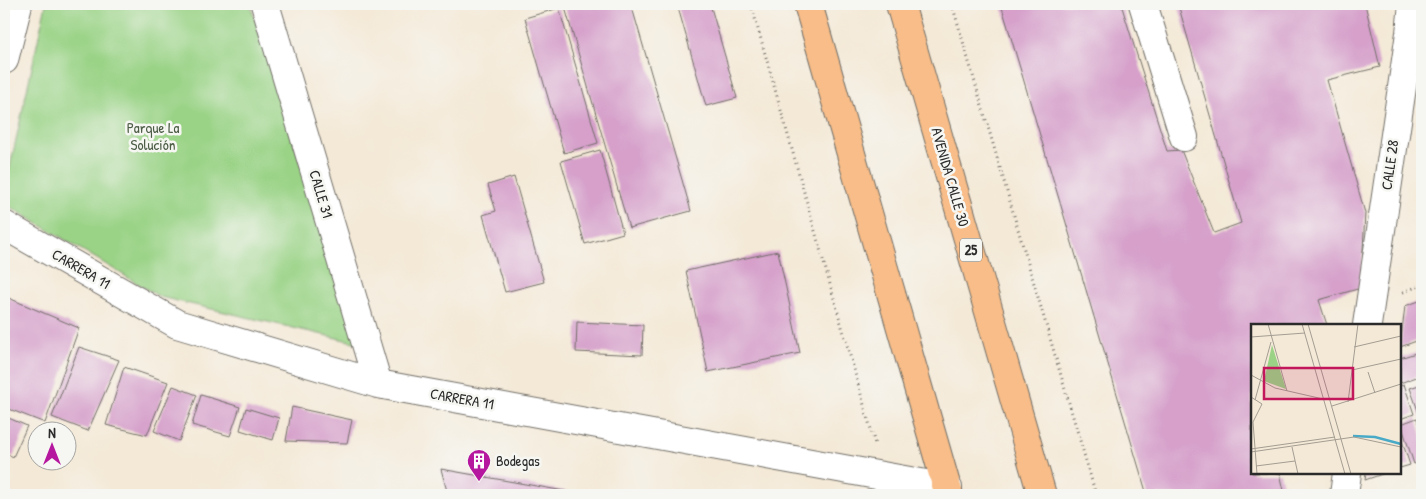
<svg xmlns="http://www.w3.org/2000/svg" width="1426" height="499" viewBox="0 0 1426 499" font-family="'Patrick Hand',sans-serif">
	<style>
		.green { fill: #9ad386; stroke: #627f58 }
		.building { fill: #d6a0cb }
		.lines { fill: none; stroke-linecap: round; stroke-linejoin: round }
		.minor-casing { stroke: #716e67; stroke-width: 30 }
		.highway-casing { stroke: #716e67; stroke-width: 30 }
		.path { stroke: #716e67; stroke-width: 3; stroke-dasharray: 1 4; stroke-linecap: butt }
		.minor { stroke: #fff; stroke-width: 28 }
		.highway { stroke: #f8bd88; stroke-width: 28 }
		.labels { text-anchor: middle; stroke-width: 5; stroke-linejoin: round; paint-order: stroke }
		.shield { fill: #f6f6f2; stroke: #686867; stroke-width: 1 }
		.shield-label { font-size: 14px; font-weight: bold; fill: #2b2b2b }
		.park-label { font-size: 15px; fill: #4c5d46; stroke: #f6f6f2 }
		.street-label { font-size: 15px; fill: #2b2b2b; stroke: #f6f6f2 }
		.poi-label { font-size: 15px; fill: #2b2b2b; stroke: #f6f6f2; text-anchor: start }
		.inset-river { fill: none; stroke: #48aac7; stroke-width: 2.5 }
		.inset-road { fill: none; stroke: #a49d92; stroke-width: 1 }
		.view { fill: #c2185b; fill-opacity: 0.15; stroke: #c2185b; stroke-width: 2.5 }
		.inset-edge { fill: none; stroke: #2b2b2b; stroke-width: 2.5 }
	</style>
	<rect width="100%" height="100%" fill="#f6f6f2"/>
	<filter id="ink" filterUnits="userSpaceOnUse"><feTurbulence type="fractalNoise" baseFrequency=".02" numOctaves="2"/><feDisplacementMap in="SourceGraphic" scale="10" xChannelSelector="R" yChannelSelector="G"/><feConvolveMatrix kernelMatrix="1 2 1 2 8 2 1 2 1" color-interpolation-filters="sRGB"/></filter>
	<filter id="wash" filterUnits="userSpaceOnUse"><feTurbulence type="fractalNoise" baseFrequency=".0096" numOctaves="4" result="noise"/><feDisplacementMap in="SourceGraphic" scale="20" xChannelSelector="R" yChannelSelector="G"/><feGaussianBlur stdDeviation="1.12" result="paint"/><feColorMatrix in="noise" values="0 0 0 0 0 0 0 0 0 0 0 0 0 0 0 0 0 1.4 0 .05"/><feComposite in="paint" operator="in"/></filter>
	<g filter="url(#wash)">
		<rect width="100%" height="100%" fill="#f4e9d7"/>
		<!-- green -->
		<path class="green" d="M46,4H250L358,343L160,297L4,203V194Z"/>
		<g id="blocks">
			<!-- building -->
			<path class="building" d="M564,4H631L691,211L629,228Z
				M677,4H710L737,98L706,106Z
				M1001,4H1121L1167,151L1181,150L1214,233L1241,223L1178,4H1365L1380,67L1327,80L1365,213L1361,288L1319,300L1327,325H1252V473H1280L1285,495H1147Z
				M559,8L598,143L564,153L525,18Z
				M600,150L623,233L585,244L561,161Z
				M514,177L544,282L505,292L483,215L496,211L488,185Z
				M778,251L800,353L708,372L686,271Z
				M4,296L79,328L45,423L4,407Z
				M1422,300V339L1400,347L1405,306Z
				M577,322L643,325L642,355L576,352Z
				M79,347L119,360L88,431L52,417Z
				M1422,351V375L1400,383V358Z
				M124,367L168,382L147,435L106,425Z
				M1404,384L1414,414L1400,419V386Z
				M1422,384V422L1410,388Z
				M173,386L197,395L179,441L154,431Z
				M201,395L240,407L230,436L192,425Z
				M292,407L352,420L347,443L286,441Z
				M246,408L279,418L273,440L240,430Z
				M4,416L27,426L13,457L4,452Z
				M1417,418L1422,435V461L1414,464L1401,424Z
				M1400,435L1410,465L1400,468Z
				M441,469L581,494V495H448Z
				M1366,473H1385L1365,480Z"/>
		</g>
	</g>
	<g filter="url(#ink)">
		<use href="#blocks" fill-opacity="0" stroke="#716e67" stroke-width="1"/>
		<g class="lines">
			<!-- minor casing -->
			<g class="minor-casing">
				<path id="minor" d="M265,4L378,384
					M1143,4L1184,137
					M4,60L18,4
					M4,225L177,324L378,384L948,488
					M1367,325L1410,33L1413,4
					M1344,495L1347,473"/>
			</g>
			<!-- highway casing -->
			<g class="highway-casing">
				<path id="highway" d="M808,4L949,495
					M900,4L1042,495"/>
			</g>
			<!-- path -->
			<path class="path" d="M751,4L875,444
				M952,4L1096,495
				M1403,292L1422,285"/>
			<!-- minor -->
			<use href="#minor" class="minor"/>
			<!-- highway -->
			<use href="#highway" class="highway"/>
		</g>
	</g>
	<!-- icons -->
	<defs>
		<g id="building-pin" transform="scale(1.25)"><path d="M0 17L-7.5 6A9.5 9.5 0 1 1 7.5 6Z" fill="#b5179e" stroke="#f6f6f2"/><path d="M-4-6H4V6H1V3H-1V6H-4ZM-2.5-4.3h1.7v1.8h-1.7ZM.8-4.3h1.7v1.8H.8ZM-2.5-1h1.7V.8h-1.7ZM.8-1h1.7V.8H.8Z" fill="#fff"/></g>
	</defs>
	<g fill-rule="evenodd">
		<use href="#building-pin" x="479" y="461"/>
	</g>
	<g class="labels">
		<!-- shield labels -->
		<rect class="shield" x="960" y="238.5" width="22" height="23" rx="4"/>
		<g class="shield-label">
			<text x="971" y="255">25</text>
		</g>
		<!-- park labels -->
		<g class="park-label">
			<text x="153" y="133">Parque La<tspan x="153" dy="17">Solución</tspan></text>
		</g>
		<!-- street labels -->
		<g class="street-label">
			<text transform="translate(1390 165) rotate(-82)" y="5">CALLE 28</text>
			<text transform="translate(950 177) rotate(74)" y="5">AVENIDA CALLE 30</text>
			<text transform="translate(321 194) rotate(73)" y="5">CALLE 31</text>
			<text transform="translate(81 269) rotate(30)" y="5">CARRERA 11</text>
			<text transform="translate(462 399) rotate(10)" y="5">CARRERA 11</text>
		</g>
		<!-- poi labels -->
		<g class="poi-label">
			<text x="496" y="466">Bodegas</text>
		</g>
	</g>
	<!-- overview -->
	<g transform="translate(1251 324)">
		<rect width="150" height="150" fill="#f4e9d7"/>
		<path d="M21,21L35,65L13,57Z" fill="#9ad386"/>
		<path class="inset-river" d="M102,112L124,113L150,120"/>
		<path class="inset-road" d="M17,0L36,67M51,0L94,150M57,0L100,150M0,13L54,9M103,23L150,12M101,46L150,35M117,48L124,69M0,51L24,64L72,75M0,73L11,80L2,98L6,150M4,76L20,18M97,78L107,0M81,82L150,60M41,123L47,150M0,125L84,113M0,128L103,113L150,123M5,142L44,137"/>
		<path class="view" d="M13,44H102V75H13Z"/>
		<rect width="150" height="150" class="inset-edge"/>
	</g>
	<!-- margin -->
	<rect width="1426" height="499" fill="none" stroke="#f6f6f2" stroke-width="20"/>
	<!-- north arrow -->
	<g transform="translate(52 446)"><circle r="24" fill="#f6f6f2" stroke="#a5a5a2"/>
	<path d="M0-4L9 19L0 12L-9 19Z" fill="#b5179e"/>
	<text y="-8" font-size="14" font-weight="bold" text-anchor="middle" fill="#2b2b2b">N</text>
	</g>
</svg>
